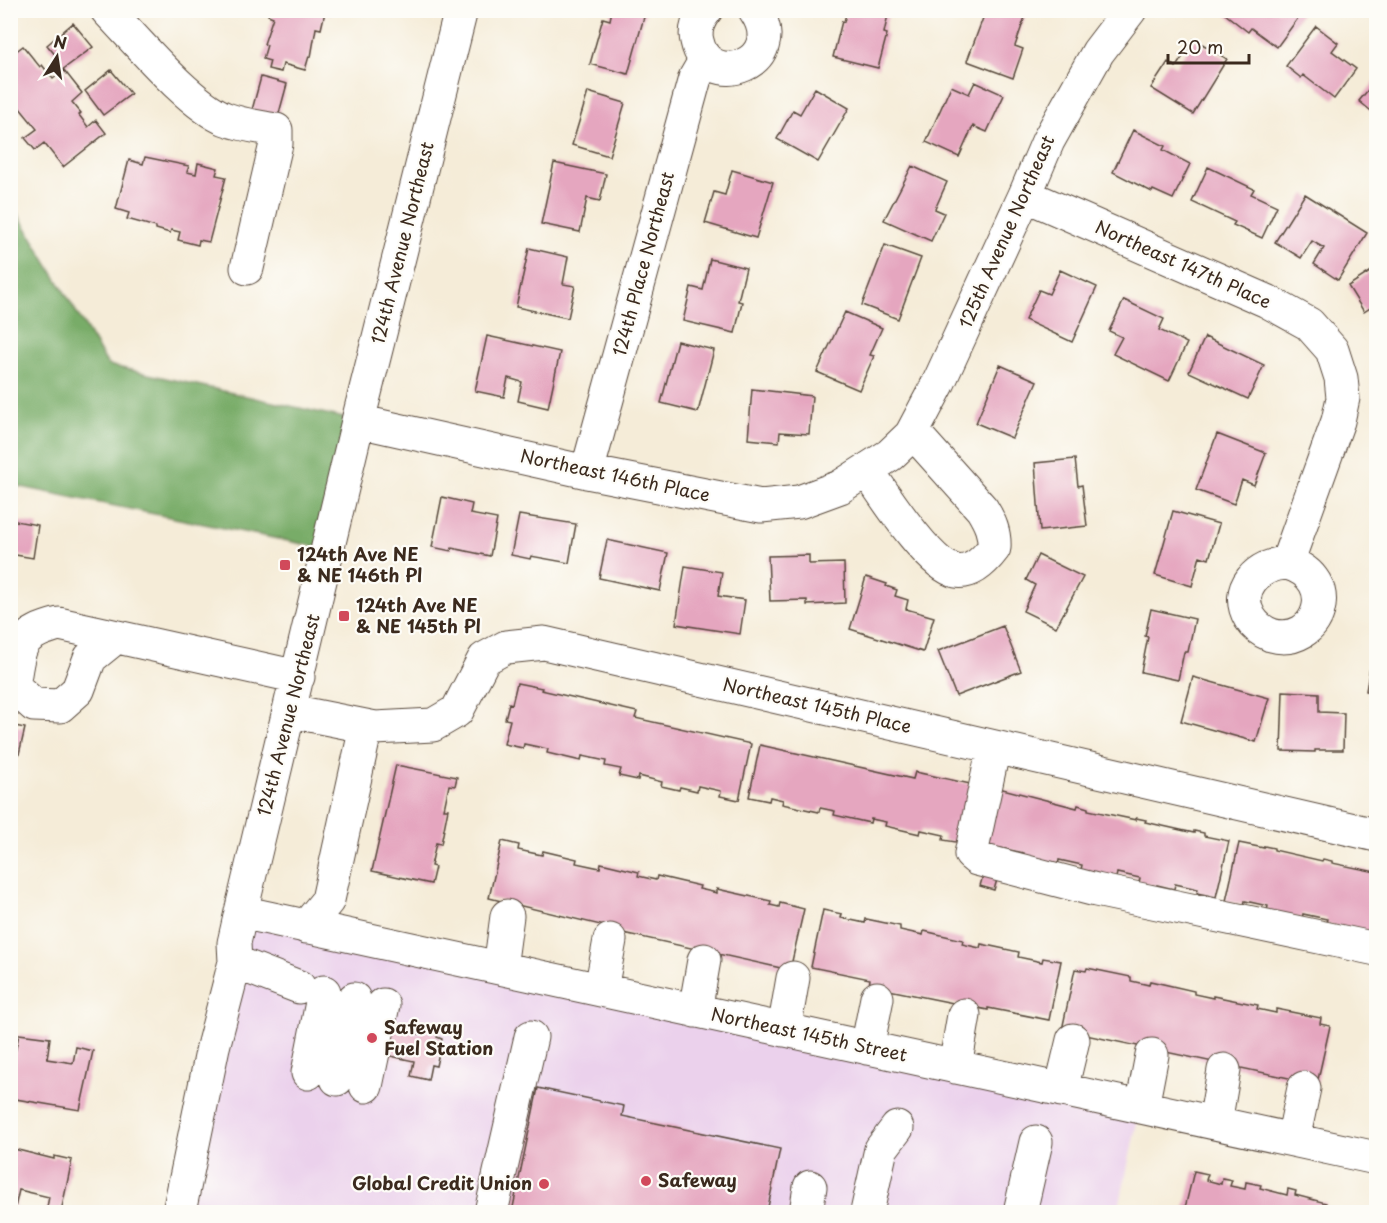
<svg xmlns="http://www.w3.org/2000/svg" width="1387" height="1223" viewBox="0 0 1387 1223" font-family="'Playpen Sans',sans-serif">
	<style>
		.built { fill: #ebd1ec }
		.forest { fill: #78ac68; stroke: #5a6b43; stroke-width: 1.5 }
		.building { fill: #e5a6bf }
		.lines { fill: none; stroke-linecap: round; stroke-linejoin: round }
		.minor-casing { stroke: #57473a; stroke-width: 35 }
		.minor { stroke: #fff; stroke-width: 33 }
		.poi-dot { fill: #d1495b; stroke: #fdfcf7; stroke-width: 2 }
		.labels { text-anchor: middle; stroke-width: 4.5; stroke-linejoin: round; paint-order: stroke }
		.street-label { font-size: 18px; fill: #3b2a1e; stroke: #fdfcf7 }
		.poi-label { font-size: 18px; font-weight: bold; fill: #3b2a1e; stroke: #fdfcf7; text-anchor: start }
	</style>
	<rect width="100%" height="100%" fill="#fdfcf7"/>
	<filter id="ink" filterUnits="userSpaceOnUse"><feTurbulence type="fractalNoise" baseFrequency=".0167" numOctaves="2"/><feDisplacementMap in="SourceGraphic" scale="12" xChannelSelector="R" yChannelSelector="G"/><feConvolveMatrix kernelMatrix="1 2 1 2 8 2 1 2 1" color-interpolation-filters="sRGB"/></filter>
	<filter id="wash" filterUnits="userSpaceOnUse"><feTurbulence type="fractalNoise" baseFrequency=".008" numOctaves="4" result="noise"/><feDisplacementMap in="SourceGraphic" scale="24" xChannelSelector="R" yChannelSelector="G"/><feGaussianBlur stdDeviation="1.35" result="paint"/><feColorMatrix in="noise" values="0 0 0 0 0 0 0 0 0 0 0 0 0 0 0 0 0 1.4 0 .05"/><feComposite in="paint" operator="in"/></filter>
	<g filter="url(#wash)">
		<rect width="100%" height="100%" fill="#f5ecd8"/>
		<!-- built -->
		<path class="built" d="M241,912L1140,1108L1118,1212H184Z"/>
		<!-- forest -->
		<path class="forest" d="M10,201L108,365L358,421L328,549L11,485Z"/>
		<g id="blocks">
			<!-- building -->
			<path class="building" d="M269,10H332L331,14L325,12L321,29L316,28L311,57L309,56L305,70L283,64L281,72L268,69L270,61L263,59L267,45L264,44L273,17L268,15Z
				M612,10H646L628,74L590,64L603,18L610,20Z
				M847,10H889L884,33L887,34L878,68L833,57L842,21L844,22Z
				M986,10H1017L1026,14L1015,46L1023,49L1013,78L967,61Z
				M1220,10H1297L1301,14L1277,47L1251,28L1248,32Z
				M73,23L93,47L62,70L54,60L57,57L47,45Z
				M1316,26L1338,43L1332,51L1356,69L1334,99L1303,75L1301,78L1286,66Z
				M1194,39L1227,59L1193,114L1151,88L1168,62L1176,67Z
				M23,46L40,67L42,65L53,79L64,70L82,93L72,102L81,113L79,115L88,127L96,120L106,133L63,167L44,143L35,150L25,138L37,129L19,107L10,113V56Z
				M111,70L131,94L103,115L85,91Z
				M261,77L287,84L278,117L252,110Z
				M1376,80V115L1359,101Z
				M975,82L1004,95L987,132L973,126L959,157L926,142L951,86L969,94Z
				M815,88L849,108L818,162L777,139L793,110L800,114Z
				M588,92L625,103L609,156L572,145Z
				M1133,130L1165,146L1163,150L1190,164L1173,199L1153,190L1152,192L1113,172Z
				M145,157L189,166L187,172L196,174L198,163L218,168L216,175L226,177L209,242L199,240L198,245L178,240L180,232L171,230L170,233L156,229V227L127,219L129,213L116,209L129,160L143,164Z
				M554,163L606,174L600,201L587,198L580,232L541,224Z
				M912,166L947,182L935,209L944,213L931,241L884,220Z
				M1208,167L1254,189L1251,194L1277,206L1262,238L1233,225L1235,222L1192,202Z
				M732,170L773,182L756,238L705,223L714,192L725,195Z
				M1305,194L1367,233L1338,280L1314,264L1324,248L1312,241L1301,258L1275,242Z
				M885,245L921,258L898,319L862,305Z
				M529,248L568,257L563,284L575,286L568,318L516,307Z
				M710,259L746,268L738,301L742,302L735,333L683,321L691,287L703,290Z
				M1376,268V304L1364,312L1348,286Z
				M1060,270L1097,287L1072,342L1025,320L1039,290L1049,294Z
				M1124,300L1164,319L1159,330L1187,343L1169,381L1113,354L1122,337L1109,331Z
				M845,312L882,328L870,355L874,356L859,390L817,372Z
				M487,336L560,352L548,408L518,401L522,382L508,378L504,397L475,391Z
				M1205,337L1264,365L1248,399L1189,372Z
				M677,341L714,350L698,412L661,403Z
				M1000,365L1037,381L1012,438L976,423Z
				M752,389L812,396L809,434L780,432L779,442L748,439Z
				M1217,434L1266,453L1254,485L1242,480L1234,504L1196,490Z
				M1075,459L1078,486L1082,485L1087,526L1040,531L1035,463Z
				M442,497L472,504L470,514L497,519L490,556L452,548L451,551L432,547Z
				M1173,511L1219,524L1209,559L1200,556L1192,586L1155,575Z
				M519,515L576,524L569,563L531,556L530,559L511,555Z
				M10,520L38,525L33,558L10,554Z
				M607,540L668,553L660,591L599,578Z
				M809,555V564L844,563L845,603L807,605V600L770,601L768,556Z
				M1038,555L1083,577L1056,627L1023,611L1035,585L1026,580Z
				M685,566L722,572L718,596L745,600L740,634L676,624Z
				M866,577L887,584L886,586L897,590L895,596L908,600L906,609L934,617L923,652L850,629Z
				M1151,609L1195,619L1188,652H1184L1178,680L1141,672L1148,637L1145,636Z
				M1003,626L1021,671L956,696L938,651Z
				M1375,637H1376V693L1366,691Z
				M1193,677L1269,698L1256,742L1181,721Z
				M517,683L542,688L541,690L637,712L635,718L751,744L739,800L720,796L721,791L698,786L697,791L680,787L679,790L661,786L662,782L639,776L638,780L619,776L621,769L605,766L606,761L582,756L581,761L547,753L548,749L524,744L523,748L504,744L510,720L505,719L509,703L512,704Z
				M1283,691L1319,693V712L1344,713L1343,750H1315V752L1281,751Z
				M10,725L25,728L19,754L10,752Z
				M760,745L913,779L915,772L975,785L962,843L943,840L944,835L921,830L920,834L885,826L886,822L871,819L870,823L834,815L835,811L820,808L819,812L782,804L783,800L770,797L769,801L749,797Z
				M396,765L457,777L455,786L449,785L444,809H448L441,844L436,843L431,866L435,867L431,884L372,871Z
				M995,787L1077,808L1078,805L1088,808V810L1136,820V818L1146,820L1145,822L1194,833V831L1204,833V836L1229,841L1216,897L1197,893L1198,889L1175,884L1174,889L1157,885V886L1139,883L1140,878L1117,873L1116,878L1081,870L1082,865L1059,860L1058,865L1023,858L1024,853L1000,848L999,853L982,849Z
				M502,841L519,845L518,850L542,855L543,851L577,859L576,863L600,868L601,863L639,872L638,876L656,880L657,876L700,886L699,889L717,893V889L771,901L770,905L779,907L780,903L804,909L790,970L605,929V926L489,898Z
				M1239,843L1264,848V846L1274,848V850L1322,861L1323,859L1332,861V863L1376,872V940L1326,923L1327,919L1303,914L1302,919L1267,911L1268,906L1245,901L1244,905L1226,901Z
				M984,872L998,876L994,890L980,886Z
				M823,910L842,914L841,918L865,923L866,919L900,926V930L923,935L924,931L963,940L962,944L980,948L981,944L1019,952L1018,957L1042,962L1043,958L1061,961L1049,1020L988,1008V1010L869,986L870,979L811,967Z
				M1087,968L1131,977V981L1149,985L1150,981L1194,991V994L1213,998V996L1258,1005L1257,1009L1276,1013V1009L1321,1018L1320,1024L1330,1026L1317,1084L1062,1030L1075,969L1086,971Z
				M320,1013L420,1034L421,1030L438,1034L437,1037L442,1039L436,1066L431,1065L428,1080L411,1076L414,1061L302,1037Z
				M19,1034L50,1038L47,1059L73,1063L76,1047L93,1051L80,1110L10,1098V1052L15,1053Z
				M538,1088L624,1106L622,1116L780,1149L767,1212H512Z
				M10,1148L54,1159V1156L72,1160L61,1212H46L49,1197L19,1190L14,1212H10Z
				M1194,1171L1208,1174L1206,1180L1221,1184L1222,1178L1232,1180L1230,1186L1245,1189L1246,1182L1261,1185L1260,1188L1287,1195L1288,1189L1296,1191L1295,1195L1326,1203L1324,1212H1184Z"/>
		</g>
	</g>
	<g filter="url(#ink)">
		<use href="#blocks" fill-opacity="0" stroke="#57473a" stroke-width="1.5"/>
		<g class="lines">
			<!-- minor casing -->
			<g class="minor-casing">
				<path id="minor" d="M107,10C136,40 190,105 226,119C242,125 260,127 276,130V144L247,268
					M706,10C699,18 694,30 697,41C708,94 791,62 755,10
					M1025,195L1267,301L1309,324L1332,350L1341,378L1343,398L1338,421L1287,563C1343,579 1319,649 1271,635C1263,632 1255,626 1250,618C1233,589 1258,564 1287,563
					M358,421L587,472L761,506L799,502L840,487L890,455L911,435L938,384L1025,195L1048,141L1098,52L1130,10
					M867,470C883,493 929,566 956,571C972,574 985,560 994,548C995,533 990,522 982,509L913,432
					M587,472L695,78L706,59
					M116,637L90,658L78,690L60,706L34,705L13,686C20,647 16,635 59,624L298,677
					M290,711L375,728L433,725L457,711L484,659L506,647L544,643L1376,835
					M994,747L971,854L977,859L1096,890L1376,949
					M241,912L1376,1158
					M306,927L328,900L366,727
					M235,962L299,987
					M500,968L507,916
					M601,990L610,940
					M695,1011L704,960
					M784,1030L793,978
					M867,1048L877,998
					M955,1067L964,1015
					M308,1073L324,992
					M337,1079L354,999
					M366,1086L383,1005
					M1061,1090L1073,1040
					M1142,1107L1152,1055
					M1215,1123L1224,1070
					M1293,1140L1304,1088
					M179,1212L213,1047L235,962L234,943L241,912L358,421L461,10
					M491,1212L531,1037
					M806,1212L810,1187
					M867,1212L881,1149L897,1128
					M1020,1212L1036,1142"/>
			</g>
			<!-- minor -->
			<use href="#minor" class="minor"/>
		</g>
	</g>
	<!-- markers -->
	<g class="poi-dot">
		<rect x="279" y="559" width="12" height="12" rx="3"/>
		<rect x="338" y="610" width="12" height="12" rx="3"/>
		<circle cx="372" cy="1038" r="6"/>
		<circle cx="646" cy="1181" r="6"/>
		<circle cx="544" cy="1184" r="6"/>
	</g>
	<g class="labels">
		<!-- street labels -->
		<g class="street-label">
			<text transform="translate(1007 232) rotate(-66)" y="6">125th Avenue Northeast</text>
			<text transform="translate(403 243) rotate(-76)" y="6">124th Avenue Northeast</text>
			<text transform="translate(644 264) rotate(-75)" y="6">124th Place Northeast</text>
			<text transform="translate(1183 265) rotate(24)" y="6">Northeast 147th Place</text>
			<text transform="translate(615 476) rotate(12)" y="6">Northeast 146th Place</text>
			<text transform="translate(817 706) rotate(13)" y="6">Northeast 145th Place</text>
			<text transform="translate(289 715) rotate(-76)" y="6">124th Avenue Northeast</text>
			<text transform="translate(809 1035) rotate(12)" y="6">Northeast 145th Street</text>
		</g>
		<!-- poi labels -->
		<g class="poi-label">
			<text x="297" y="561">124th Ave NE<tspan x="297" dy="21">&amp; NE 146th Pl</tspan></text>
			<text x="356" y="612">124th Ave NE<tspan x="356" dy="21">&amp; NE 145th Pl</tspan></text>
			<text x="384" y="1034">Safeway<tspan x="384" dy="21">Fuel Station</tspan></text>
			<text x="658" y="1187">Safeway</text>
			<text x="532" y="1190" text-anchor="end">Global Credit Union</text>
		</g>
	</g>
	<!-- margin -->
	<rect width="1387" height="1223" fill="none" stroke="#fdfcf7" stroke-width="36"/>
	<!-- north arrow -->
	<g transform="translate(57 57) rotate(12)" stroke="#fdfcf7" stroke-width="4.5" paint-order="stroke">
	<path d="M0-4.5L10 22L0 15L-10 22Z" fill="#3b2a1e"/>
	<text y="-9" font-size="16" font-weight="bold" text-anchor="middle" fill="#3b2a1e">N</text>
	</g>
	<!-- scale -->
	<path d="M1168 54v9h81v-9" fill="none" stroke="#3b2a1e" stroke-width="3"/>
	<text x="1177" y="54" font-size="18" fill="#3b2a1e" stroke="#fdfcf7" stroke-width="4.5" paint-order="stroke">20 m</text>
</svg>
